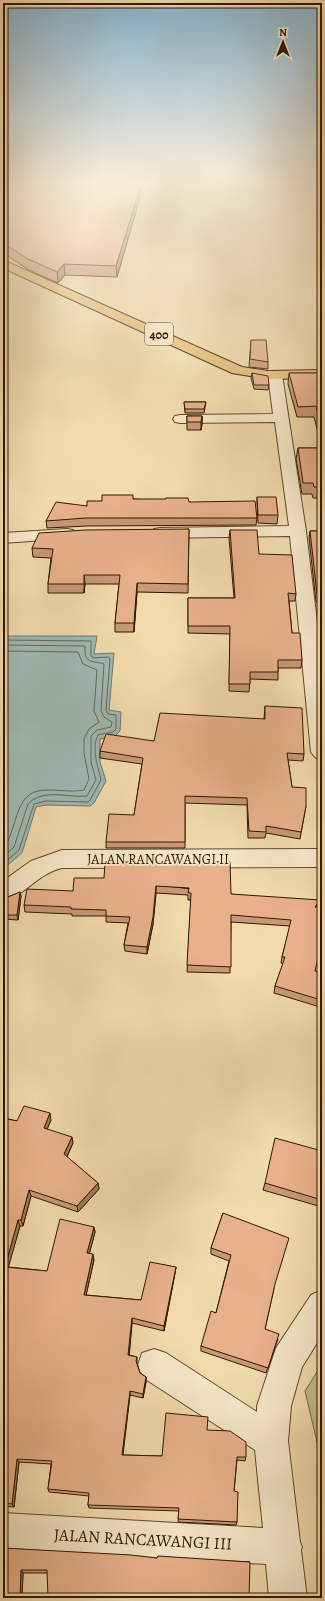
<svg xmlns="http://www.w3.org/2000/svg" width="325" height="1601" viewBox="0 0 325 1601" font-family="Alegreya,serif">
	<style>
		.green { fill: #bfbe86; stroke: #786a43 }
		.water { fill: #9eb9b3; stroke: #73786b }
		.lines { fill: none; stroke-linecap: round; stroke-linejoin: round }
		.shore { stroke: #68685a; stroke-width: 1 }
		.minor-casing { stroke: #62472b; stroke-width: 2 }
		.major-casing { stroke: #321600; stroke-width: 2 }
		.minor { fill: #f6e8ca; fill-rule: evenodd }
		.major { fill: #e8be76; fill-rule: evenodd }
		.wall { fill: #c89878; stroke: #321600 }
		.shaded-wall { fill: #a37c61; stroke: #321600 }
		.building { fill: #e9b18b; stroke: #321600 }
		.labels { text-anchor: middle; stroke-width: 3.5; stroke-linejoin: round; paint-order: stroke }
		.shield { fill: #f6e8ca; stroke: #6d553d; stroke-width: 1 }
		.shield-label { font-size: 13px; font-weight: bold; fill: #321600 }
		.street-label { font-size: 14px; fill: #321600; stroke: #f6e8ca }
		.near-street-label { font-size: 17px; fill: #321600; stroke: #f6e8ca }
	</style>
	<rect width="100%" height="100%" fill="#f1dbad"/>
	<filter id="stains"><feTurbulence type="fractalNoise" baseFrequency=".005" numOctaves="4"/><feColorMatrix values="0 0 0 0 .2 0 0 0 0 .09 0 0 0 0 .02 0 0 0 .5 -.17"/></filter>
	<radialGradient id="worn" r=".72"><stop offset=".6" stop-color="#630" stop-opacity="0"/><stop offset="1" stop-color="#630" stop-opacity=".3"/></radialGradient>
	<!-- green -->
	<path class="green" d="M322,1364V1453L317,1442L305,1391Z"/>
	<!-- water -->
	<path class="water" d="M3,636H97L94,654L114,653L109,710L121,712L120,731L115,736L100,739V762L106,781L94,803L90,806L46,805L36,807L22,853L3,869Z"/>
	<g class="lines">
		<!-- shore -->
		<path class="shore" d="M3,640L91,641V656L94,658L108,657L110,659L106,710L108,714L116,715V729L113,732L107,733
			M3,645L85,646C84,664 91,660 104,664L101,711L104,717L112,722L111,727L97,730L91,736V762L96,780L87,796C68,798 43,788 28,804L14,847L3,857
			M3,651L78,652L83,664L97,670L94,711L99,722L89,729L84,739V753L89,779L84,790C69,793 53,788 38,791C14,796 17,832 3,849
			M3,864L19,850L34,804L46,801L88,802L90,800L101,780C98,766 91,748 98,735L105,733"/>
		<!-- minor casing -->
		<g class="minor-casing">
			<path id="minor" d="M275,371L280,372L282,375L306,531L322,663V760L315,757L311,752L290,536L160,538L154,537L152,533L154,529L160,528L289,526L275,422L180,423L175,422L173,419L175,416L180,415L273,414L268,375L270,372Z
				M67,529L73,530L75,534L73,538L3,543V533Z
				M322,849V867L62,868C37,874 27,894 3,902V881L31,861L62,850Z
				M322,1290V1335L302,1367L291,1406L288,1441L300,1542L302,1547L301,1550L307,1598H269L266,1564L3,1549V1513L263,1528L255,1450L142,1377L138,1365L142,1353L154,1349L166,1353L257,1412V1406L276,1348L311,1295Z"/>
		</g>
		<!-- major casing -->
		<g class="major-casing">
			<path id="major" d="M3,260L242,367L268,371L322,370V378L268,379L232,373L3,268Z"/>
		</g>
		<!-- minor -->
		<use href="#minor" class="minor"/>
		<!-- major -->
		<use href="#major" class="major"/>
	</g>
	<!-- wall -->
	<path class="wall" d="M3,183H130V187L140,197L117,277L65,275L58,283L29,270L3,253Z
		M251,340L268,362V369L249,367Z
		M252,373L269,385L268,390L254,389L251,378Z
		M289,373H322V498H313L312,494H302L296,459L298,448H322L314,417H297L288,384Z
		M184,402H206L204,413H185Z
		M187,416H202V424L201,430H187Z
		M257,497L278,515L277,524L258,523L257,505Z
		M133,499L189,502L257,518L256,525L87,526L47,528L46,521L87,506L102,501Z
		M189,529L188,593L137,592L134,632H115V623L119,584H85L84,593H48V584L51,558L33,557L32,548Z
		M230,530L259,554L296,594L295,601H289L292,633L302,660L301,668H278V680L250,679L249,692L229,691L230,634L188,633V598H234L229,538Z
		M310,531H322V602H316L309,538Z
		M322,634V654L321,641Z
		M265,706L304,754L303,761L288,760L292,787L306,806L300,839L266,833L265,838H248L247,805L185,803V848H106V842L134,815L142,764L100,758V751L154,741L264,719Z
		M104,878L231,894L318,907L315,971L322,999L320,1007L274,993L275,986L283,964L281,963L282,957L290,926L231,922L230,973L187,972L191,900H188V895L156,893L153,924L147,954L125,951L124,945L128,923L106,922V916H72V914L25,912L24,905L73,891Z
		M20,892L21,896L18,920L3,919V899Z
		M3,1118L17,1121L51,1120L47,1129L73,1143L67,1157L98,1183L99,1189L78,1212L31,1196L23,1226H20L8,1267L47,1271L94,1227L95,1232L89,1254L94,1260L86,1295L141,1300L176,1267L175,1273L164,1331L132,1323L129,1355L137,1357V1363L140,1373L146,1377V1382L143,1398L130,1395L123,1455L162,1456L207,1430L246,1457L245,1461L237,1460L234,1491L237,1522L236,1525L178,1522L179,1511L89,1508L88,1505L89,1496L49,1492L48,1489L51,1464L19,1462L14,1507L3,1506Z
		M322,1151V1207L263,1190L265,1183Z
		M223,1213L274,1288L265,1329L278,1339L266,1373L201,1351V1346L216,1313L229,1261L211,1254V1248Z
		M3,1548L157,1558L250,1562L47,1573H23L22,1598H3Z"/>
	<!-- shaded-wall -->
	<path class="shaded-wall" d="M140,188V197L117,277L116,266Z
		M64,264L65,275L58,283L57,272Z
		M202,416V424L201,430V422Z
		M84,575L85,584L84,593Z
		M137,583V592L134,632V623Z
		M156,886V893L153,924L147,954V947Z
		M20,892L21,896L18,920L17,915Z
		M320,900L318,907L314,914L315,907Z
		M50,1113L51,1120L45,1134L44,1128Z
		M72,1137L73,1143L65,1160L64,1154Z
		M98,1183L99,1189L78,1212L77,1206Z
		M29,1190L31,1196L23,1226L21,1220Z
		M18,1220L20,1226L7,1272L5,1267Z
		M94,1227L95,1232L88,1259L87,1253Z
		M93,1254L94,1260L85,1300L84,1295Z
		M176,1267L175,1273L164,1331V1326Z
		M132,1318V1323L129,1359L128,1355Z
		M146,1377V1382L143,1398V1394Z
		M130,1391V1395L122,1458V1455Z
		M17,1459L19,1462L14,1507L12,1504Z
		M21,1570L23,1573L22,1598H20Z"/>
	<!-- building -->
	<path class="building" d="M3,183H130L129,187L140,188L116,266L64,264L57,272L28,259L3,243Z
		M251,340H266L268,362L250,359Z
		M252,373L268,376L269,385H254Z
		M289,373H322V432L316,406L298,407Z
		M184,402H206L204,409H185Z
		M187,416H202L201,422H187Z
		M298,448H322V487H314L313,483H303Z
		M102,495H133V499H166V498H188L189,502L255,501L257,518H86L46,521L56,502L87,506V501H102Z
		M257,497H276L278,515H258Z
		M189,529L188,584L137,583L134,623H115L120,575H84V584H48L53,549L32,548L39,533L86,530Z
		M230,530H257L259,554L292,555L296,594L288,593L292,633H300L302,660H278V672H250V684H229L230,626H188V598H235Z
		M310,531H322V595L317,594Z
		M265,706L302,708L304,754L287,753L292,787L306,788V806L301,832L266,826V832L249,831L247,798L185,796V842H106L109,814L134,815L143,758L100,751L106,734L154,741L160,713L265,719Z
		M105,862H230L231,894L320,900L315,907L322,908V942L315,971L322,973V997L321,1000L275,986L285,957H282L291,920L231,915V967L187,965L191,893H188L189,888L156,886L153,917L147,947L124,945L130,917L106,916V910L71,909V907L24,905L27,889L73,891L74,878H104Z
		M20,892L17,915H3V899Z
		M24,1106L50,1113L44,1128L72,1137L64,1154L98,1183L77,1206L29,1190L21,1220H18L5,1267L47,1271L60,1219L94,1227L87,1253L93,1254L84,1295L141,1300L150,1262L176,1267L164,1326L132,1318L128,1355L137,1357L136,1361L140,1373L146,1377L143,1394L130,1391L122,1455L162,1456L166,1413L208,1417L207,1430L230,1431L246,1442V1457H237L234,1491L238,1492L237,1522L178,1519L179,1508L88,1505L89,1493L48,1489L52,1461L17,1459L12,1504L3,1503V1118L17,1121Z
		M275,1138L322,1151V1200L265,1183Z
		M223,1213L289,1238L275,1284L265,1329L279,1334L268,1368L201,1346L211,1311L216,1313L231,1255L211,1248Z
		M3,1548L131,1555L157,1558L158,1556L250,1562L249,1598H48L47,1570H21L20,1598H3Z"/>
	<!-- sky -->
	<linearGradient id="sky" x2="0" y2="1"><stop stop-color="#8ab6d3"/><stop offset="0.45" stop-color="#f9efda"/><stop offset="1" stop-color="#f9efda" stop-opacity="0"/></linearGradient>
	<rect width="325" height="407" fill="url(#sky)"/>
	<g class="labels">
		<!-- shield labels -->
		<rect class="shield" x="145" y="323" width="28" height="22" rx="3"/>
		<g class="shield-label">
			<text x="159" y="339">400</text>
		</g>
		<!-- street labels -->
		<g class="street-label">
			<text x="158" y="864">JALAN RANCAWANGI II</text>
		</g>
		<!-- near-street labels -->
		<g class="near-street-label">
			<text transform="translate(143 1539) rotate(3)" y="6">JALAN RANCAWANGI III</text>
		</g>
	</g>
	<!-- margin -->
	<rect width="325" height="1601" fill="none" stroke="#f1dbad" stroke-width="16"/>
	<rect x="4" y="4" width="317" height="1593" fill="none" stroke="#321600" stroke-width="2"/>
	<rect x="8" y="8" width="309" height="1585" fill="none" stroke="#321600"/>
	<!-- north arrow -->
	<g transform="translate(283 42)" stroke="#f6e8ca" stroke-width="3" paint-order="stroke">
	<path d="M0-3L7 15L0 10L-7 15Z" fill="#321600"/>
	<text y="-6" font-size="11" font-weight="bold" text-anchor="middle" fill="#321600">N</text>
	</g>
	<rect width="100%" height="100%" filter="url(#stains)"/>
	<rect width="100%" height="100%" fill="url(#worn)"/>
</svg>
